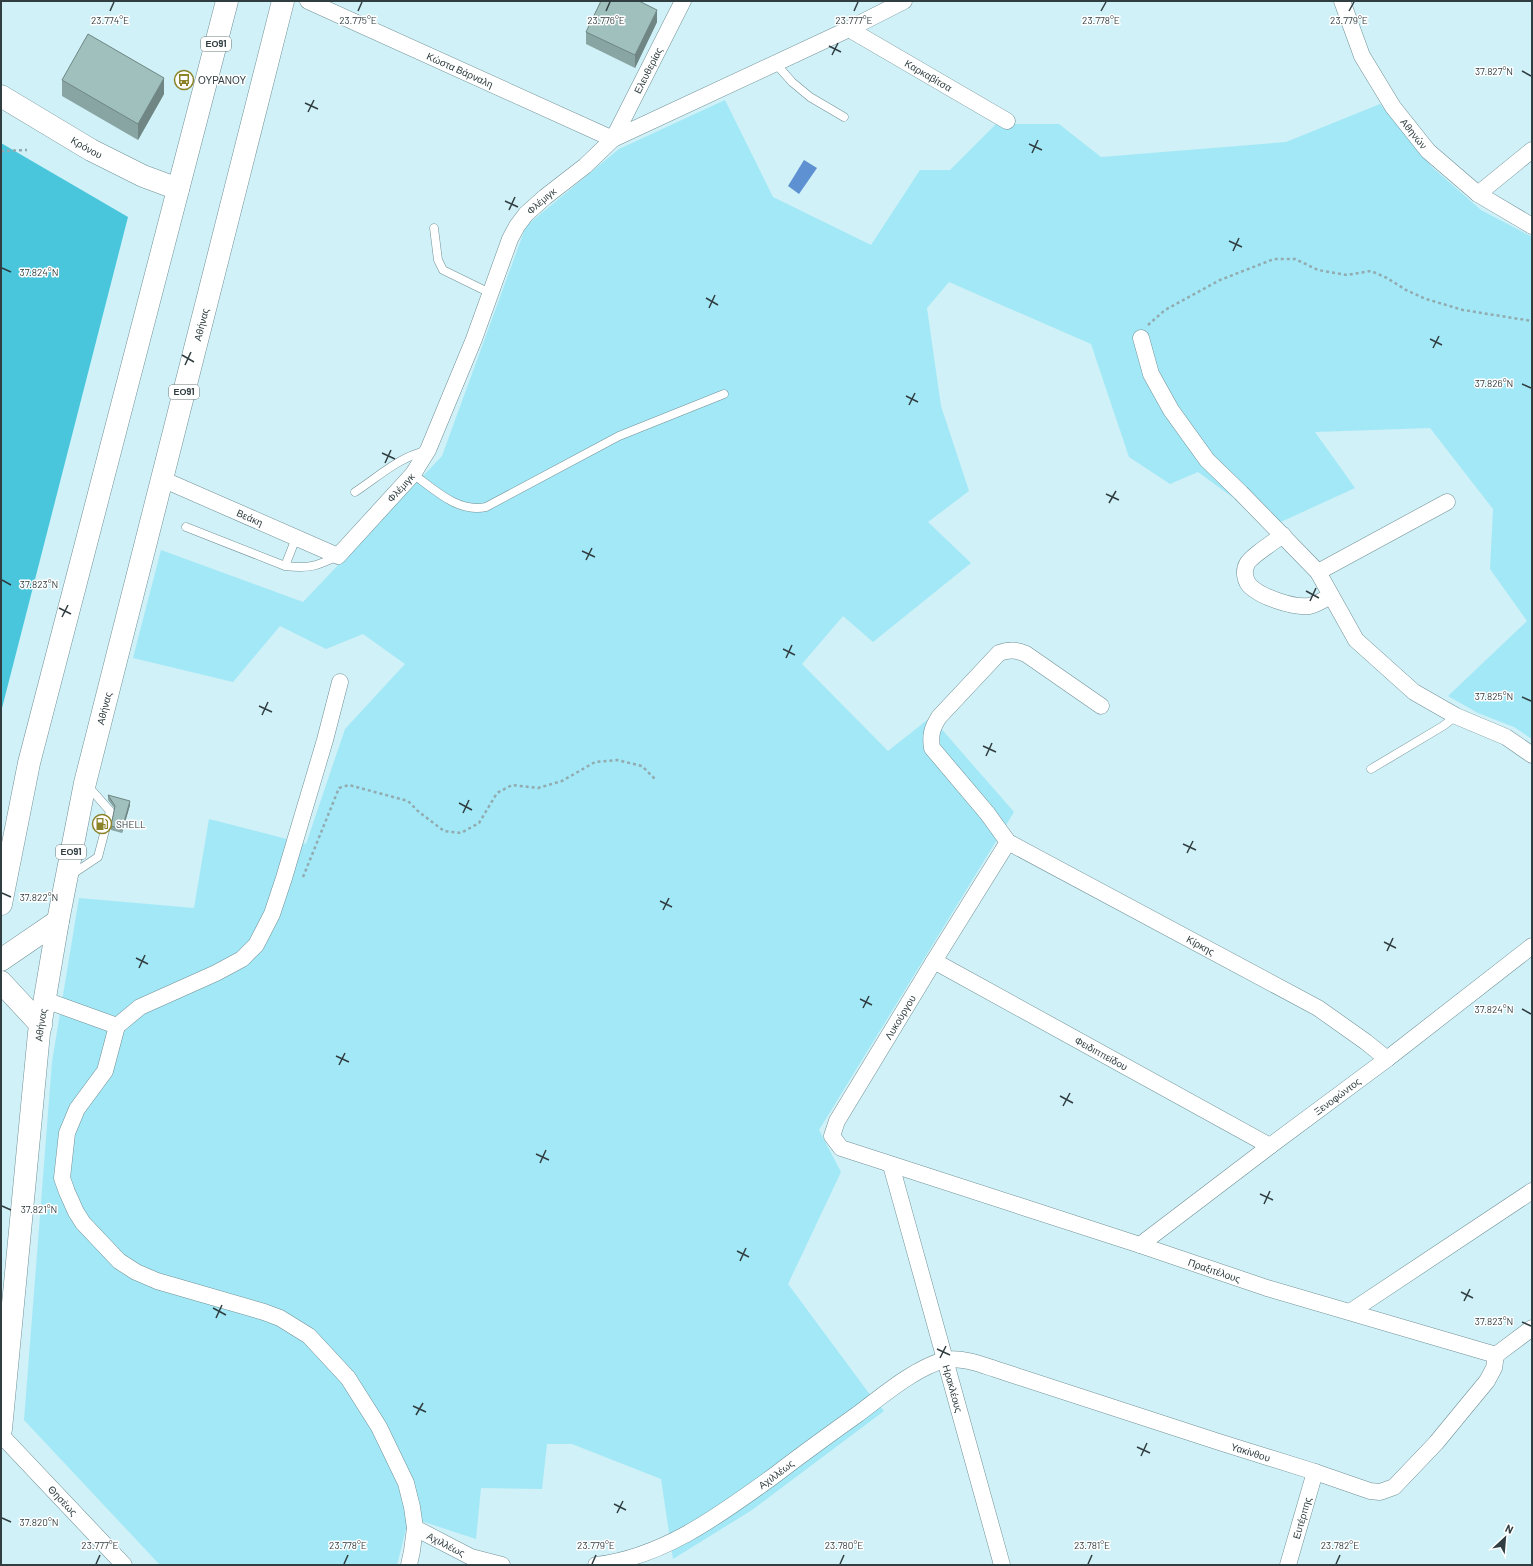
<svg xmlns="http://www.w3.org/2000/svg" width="1533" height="1566" viewBox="0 0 1533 1566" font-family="Barlow,sans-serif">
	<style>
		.green { fill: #a3e8f6 }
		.forest { fill: #49c6dc }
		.water { fill: #5e91d2 }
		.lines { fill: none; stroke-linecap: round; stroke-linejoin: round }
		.lane-casing { stroke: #719096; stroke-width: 9 }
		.street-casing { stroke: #719096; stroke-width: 17 }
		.secondary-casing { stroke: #719096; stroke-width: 23 }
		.highway-casing { stroke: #719096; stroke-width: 23 }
		.path { stroke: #91abb0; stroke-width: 2.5; stroke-dasharray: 3 3; stroke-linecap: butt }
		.lane { stroke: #fff; stroke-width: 8 }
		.street { stroke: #fff; stroke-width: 16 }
		.secondary { stroke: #fff; stroke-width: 22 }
		.highway { stroke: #fff; stroke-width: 22 }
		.wall { fill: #89a5a3 }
		.shaded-wall { fill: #6f8684 }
		.building { fill: #9fc0bd; stroke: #6f8684 }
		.ticks { fill: none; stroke: #313e41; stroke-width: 1.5 }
		.labels { text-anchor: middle; stroke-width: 3; stroke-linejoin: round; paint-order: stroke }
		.shield { fill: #fff; stroke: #6f787a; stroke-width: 1 }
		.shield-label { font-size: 9px; font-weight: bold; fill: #313e41 }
		.street-label { font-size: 10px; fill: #313e41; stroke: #fff }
		.poi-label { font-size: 10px; fill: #313e41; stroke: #fff; text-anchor: start }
		.ticks-label { font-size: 10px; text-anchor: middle; fill: #313e41; stroke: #fff; stroke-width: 3; stroke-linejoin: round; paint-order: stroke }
	</style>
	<rect width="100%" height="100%" fill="#cff1f7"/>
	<!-- green -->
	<path class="green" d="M725,100L773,197L871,245L920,170H950L996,124H1059L1101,157L1286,142L1380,104L1433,168L1481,210L1532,237V739L1514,727L1478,713L1448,696L1527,621L1490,569L1493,509L1430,428L1315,432L1355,488L1272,526L1198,472L1170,484L1129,457L1091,344L949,282L927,308L941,406L969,491L928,522L971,563L873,642L843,616L802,664L888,751L931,717L1014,812L819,1130L841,1172L788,1284L868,1392L884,1411L752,1510L673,1559L661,1479L572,1444H547L542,1489L481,1488L476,1539L409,1517L397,1565H160L24,1420L52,1062L79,898L194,908L209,819L306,844L345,729L405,664L363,634L326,649L280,626L233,682L133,658L161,550L303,602L442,456L526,226L619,149Z"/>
	<!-- forest -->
	<path class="forest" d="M1,143L128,217L1,712Z"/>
	<!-- water -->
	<path class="water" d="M804,160L817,168L799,194L788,186Z"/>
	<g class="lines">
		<!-- lane casing -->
		<g class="lane-casing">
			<path id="lane" d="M776,64L792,82L810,97L844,117
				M434,228L438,260L443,270L490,293
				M413,474C435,490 458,513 486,507L619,436L724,394
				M355,492C378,477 399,457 426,451
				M186,527L285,566L296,538
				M285,566C310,569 316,566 338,556
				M1371,769L1443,726L1456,716
				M71,875L98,857L110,811L87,785"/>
		</g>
		<!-- street casing -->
		<g class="street-casing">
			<g id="street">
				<path id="s1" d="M308,1L613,139"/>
				<path id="s2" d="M1342,1L1362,56L1393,107L1428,151L1478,194L1532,226"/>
				<path id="s3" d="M849,29L1007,121"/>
				<path id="s4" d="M613,139L683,1"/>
				<path d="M1478,194L1532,150"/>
				<path d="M1141,338L1151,374L1171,410L1207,460L1241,493L1318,572L1356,640L1414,692L1456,716L1506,737L1532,755"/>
				<path id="s5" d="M162,479L338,556L413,474L428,450L474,339L510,239L517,226L526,214L545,197L585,166L613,139L849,29L904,1"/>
				<path d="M1283,535C1275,541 1250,557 1247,564C1243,571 1245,582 1251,587C1262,597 1293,608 1309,606C1316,605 1324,599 1331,596"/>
				<path d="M1318,572L1447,502"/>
				<path id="s6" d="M1101,706L1026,654C1016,650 1010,649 999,653L939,717C932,728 930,735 932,748L987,813L1008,842L1318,1008L1366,1042L1387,1059"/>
				<path id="s7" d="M1008,842L934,961L837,1121L832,1136L841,1148L1140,1245L1267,1288L1496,1355L1532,1328"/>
				<path id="s8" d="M934,961L1270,1146"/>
				<path d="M45,1000L117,1026L140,1007L216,973L242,959L256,945L272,914L284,878L325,740L340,682"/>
				<path d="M117,1026L105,1071L77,1109L67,1133L62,1178L67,1192L76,1212L83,1223L119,1261L136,1272L157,1281L264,1312L280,1318L309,1336L348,1378L379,1427L406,1483L412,1507L415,1528L412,1551L409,1565"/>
				<path id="s9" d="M891,1165L1002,1565"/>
				<path id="s10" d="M1140,1245L1270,1146L1387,1059L1532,946"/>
				<path d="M1350,1312L1532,1191"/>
				<path id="s11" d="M1,1435L124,1565"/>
				<path id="s12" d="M415,1528L471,1557L502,1565"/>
				<path id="s13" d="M596,1565C664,1557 721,1514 775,1475C802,1454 830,1434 858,1414C882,1396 916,1367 945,1360C962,1357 980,1364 995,1369L1219,1442L1315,1472L1370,1491L1380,1492L1394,1487L1436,1443L1487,1381L1494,1368L1496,1355"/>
				<path id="s14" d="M1288,1565L1315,1472"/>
			</g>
		</g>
		<!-- secondary casing -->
		<g class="secondary-casing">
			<g id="secondary">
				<path id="s15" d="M1,96L91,150L143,176L178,189"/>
				<path d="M1,960L58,921"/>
				<path d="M1,982L41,1025"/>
			</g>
		</g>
		<!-- highway casing -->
		<g class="highway-casing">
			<g id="highway">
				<path d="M1,904L29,763L227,1"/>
				<path id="s16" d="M1,1429L39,1033L58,921L85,783L283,1"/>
			</g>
		</g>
		<!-- path -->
		<path class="path" d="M1,151L27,150
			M1148,325L1165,310L1220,280L1274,259H1295L1318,270L1347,275L1371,271L1387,278L1406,290L1426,299L1463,310L1532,321
			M303,877L339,788L349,785L408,801L419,812L444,831L461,833L479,823L497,793L512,785L538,788L562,781L595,762L617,760L642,766L656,780"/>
		<!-- lane -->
		<use href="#lane" class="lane"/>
		<!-- street -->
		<use href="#street" class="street"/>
		<!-- secondary -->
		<use href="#secondary" class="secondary"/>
		<!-- highway -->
		<use href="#highway" class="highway"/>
	</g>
	<!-- wall -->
	<path class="wall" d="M657,22L635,68L586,44V32Z
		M62,80L164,94L138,140L62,96Z
		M108,795L130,805L122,833L111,830V826L115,809L108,800Z"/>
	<!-- shaded-wall -->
	<path class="shaded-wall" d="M657,10V22L635,68V55Z
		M164,78V94L138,140V124Z
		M130,801V805L122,833V829Z"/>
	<!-- building -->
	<path class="building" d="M601,1H639L657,10L635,55L586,32Z
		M88,34L164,78L138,124L62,80Z
		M108,795L130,801L122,829L111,826L115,806Z"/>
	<!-- ticks -->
	<path class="ticks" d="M110,11L114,2M358,11L362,2M606,11L610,2M854,11L858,2M1101,11L1106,2M1349,11L1354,2M829,46L841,52M832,55L838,43M1522,71L1531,76M305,103L318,109M308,112L314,100M1029,144L1042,150M1032,153L1038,140M505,201L518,207M509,210L515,197M1229,241L1242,247M1233,251L1239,238M2,268L11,272M706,298L718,305M709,308L715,295M1430,339L1442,345M1433,348L1439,336M182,355L194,362M185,365L191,352M1522,384L1531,388M906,396L918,402M909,405L915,393M382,453L395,459M385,463L391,450M1106,494L1119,500M1109,503L1116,491M582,551L595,557M586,560L592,548M2,580L11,585M1306,591L1319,598M1310,601L1316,588M59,608L71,614M62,617L68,605M783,649L795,655M786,658L792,645M1522,697L1531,701M259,706L272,712M262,715L268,702M983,746L996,752M986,756L992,743M459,803L472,810M463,813L469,800M1183,844L1196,850M1187,853L1193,841M2,893L11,897M660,901L672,907M663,910L669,898M1384,942L1396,948M1387,951L1393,938M136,958L148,964M139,968L145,955M860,999L872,1005M863,1008L869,996M1522,1009L1531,1014M336,1056L349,1062M339,1065L345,1053M1060,1096L1073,1103M1063,1106L1070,1093M536,1154L549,1160M540,1163L546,1150M1260,1194L1273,1200M1264,1204L1270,1191M2,1206L11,1210M737,1251L749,1257M740,1261L746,1248M1461,1292L1473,1298M1464,1301L1470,1289M213,1308L226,1315M216,1318L222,1305M1522,1322L1531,1326M937,1349L950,1355M940,1358L946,1346M413,1406L426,1412M416,1415L423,1403M1137,1447L1150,1453M1141,1456L1147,1443M614,1504L626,1510M617,1513L623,1501M2,1518L11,1522M96,1564L100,1555M344,1564L348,1555M592,1564L596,1555M840,1564L844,1555M1088,1564L1092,1555M1336,1564L1340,1555"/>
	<!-- icons -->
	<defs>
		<g id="bus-ring" transform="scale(1)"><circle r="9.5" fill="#fff" stroke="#8c8229" stroke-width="1.5"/><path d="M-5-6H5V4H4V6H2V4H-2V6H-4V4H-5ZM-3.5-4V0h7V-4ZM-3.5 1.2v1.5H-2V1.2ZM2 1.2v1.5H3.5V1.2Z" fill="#8c8229"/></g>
		<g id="fuel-ring" transform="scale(1)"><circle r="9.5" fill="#fff" stroke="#8c8229" stroke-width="1.5"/><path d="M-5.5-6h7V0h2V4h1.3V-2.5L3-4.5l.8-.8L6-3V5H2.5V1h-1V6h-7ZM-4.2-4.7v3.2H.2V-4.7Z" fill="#8c8229"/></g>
	</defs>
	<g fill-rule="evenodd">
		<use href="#bus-ring" x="184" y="80"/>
		<use href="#fuel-ring" x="102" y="824"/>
	</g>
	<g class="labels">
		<!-- shield labels -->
		<g class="shield">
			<rect x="201" y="37" width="30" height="14" rx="3"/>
			<rect x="169" y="385" width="30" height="14" rx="3"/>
			<rect x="56" y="845" width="30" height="14" rx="3"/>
		</g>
		<g class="shield-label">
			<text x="216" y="47">ΕΟ91</text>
			<text x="184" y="395">ΕΟ91</text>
			<text x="71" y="855">ΕΟ91</text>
		</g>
		<!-- street labels -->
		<g class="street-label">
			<text dy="4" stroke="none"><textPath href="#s1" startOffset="167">Κώστα Βάρναλη</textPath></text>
			<text dy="4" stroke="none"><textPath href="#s4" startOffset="77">Ελευθερίας</textPath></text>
			<text dy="4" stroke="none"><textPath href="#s3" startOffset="92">Καρκαβίτσα</textPath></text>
			<text dy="4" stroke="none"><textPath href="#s2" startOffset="152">Αθηνών</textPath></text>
			<text dy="4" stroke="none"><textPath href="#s15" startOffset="100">Κρόνου</textPath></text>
			<text dy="4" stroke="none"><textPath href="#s5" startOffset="608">Φλέμιγκ</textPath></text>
			<text dy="4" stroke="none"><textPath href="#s16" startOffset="1125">Αθήνας</textPath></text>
			<text dy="4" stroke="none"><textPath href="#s5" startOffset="285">Φλέμιγκ</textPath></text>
			<text dy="4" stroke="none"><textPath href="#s5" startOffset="96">Βεάκη</textPath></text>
			<text dy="4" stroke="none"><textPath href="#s16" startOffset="729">Αθήνας</textPath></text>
			<text dy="4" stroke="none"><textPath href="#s6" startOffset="579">Κίρκης</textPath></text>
			<text transform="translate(900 1017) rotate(-59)" y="4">Λυκούργου</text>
			<text dy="4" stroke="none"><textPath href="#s16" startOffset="406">Αθήνας</textPath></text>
			<text dy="4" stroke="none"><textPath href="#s8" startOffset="191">Φειδιππείδου</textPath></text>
			<text dy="4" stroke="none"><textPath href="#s10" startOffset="247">Ξενοφώντος</textPath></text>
			<text dy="4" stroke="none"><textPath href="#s7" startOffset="751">Πραξιτέλους</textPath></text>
			<text dy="4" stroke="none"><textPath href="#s9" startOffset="232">Ηρακλέους</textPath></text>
			<text dy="4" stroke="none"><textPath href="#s13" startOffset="729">Υακίνθου</textPath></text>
			<text dy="4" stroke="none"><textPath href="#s13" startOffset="204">Αχιλλέως</textPath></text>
			<text dy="4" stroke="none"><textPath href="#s11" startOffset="90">Θησέως</textPath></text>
			<text dy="4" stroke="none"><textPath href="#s14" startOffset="49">Ευτέρπης</textPath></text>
			<text dy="4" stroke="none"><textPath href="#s12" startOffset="35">Αχιλλέως</textPath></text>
		</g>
		<!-- poi labels -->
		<g class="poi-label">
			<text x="198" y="84">ΟΥΡΑΝΟΥ</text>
			<text x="116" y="828">SHELL</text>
		</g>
	</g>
	<g class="ticks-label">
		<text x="110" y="24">23.774°E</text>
		<text x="358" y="24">23.775°E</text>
		<text x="606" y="24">23.776°E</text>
		<text x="854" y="24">23.777°E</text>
		<text x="1101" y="24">23.778°E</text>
		<text x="1349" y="24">23.779°E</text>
		<text x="1494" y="75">37.827°N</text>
		<text x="39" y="276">37.824°N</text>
		<text x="1494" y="387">37.826°N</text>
		<text x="39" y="588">37.823°N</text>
		<text x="1494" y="700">37.825°N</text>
		<text x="39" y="901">37.822°N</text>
		<text x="1494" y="1013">37.824°N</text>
		<text x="39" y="1213">37.821°N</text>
		<text x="1494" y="1325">37.823°N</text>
		<text x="39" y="1526">37.820°N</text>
		<text x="100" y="1549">23.777°E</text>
		<text x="348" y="1549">23.778°E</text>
		<text x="596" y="1549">23.779°E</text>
		<text x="844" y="1549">23.780°E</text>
		<text x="1092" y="1549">23.781°E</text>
		<text x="1340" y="1549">23.782°E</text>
	</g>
	<!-- border -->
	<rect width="1533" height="1566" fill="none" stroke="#313e41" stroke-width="4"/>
	<!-- north arrow -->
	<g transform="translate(1505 1538) rotate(26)" stroke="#ffffff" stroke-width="3" paint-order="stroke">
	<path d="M0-3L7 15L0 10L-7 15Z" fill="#313e41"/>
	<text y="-6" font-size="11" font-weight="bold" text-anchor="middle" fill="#313e41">N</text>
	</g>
</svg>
